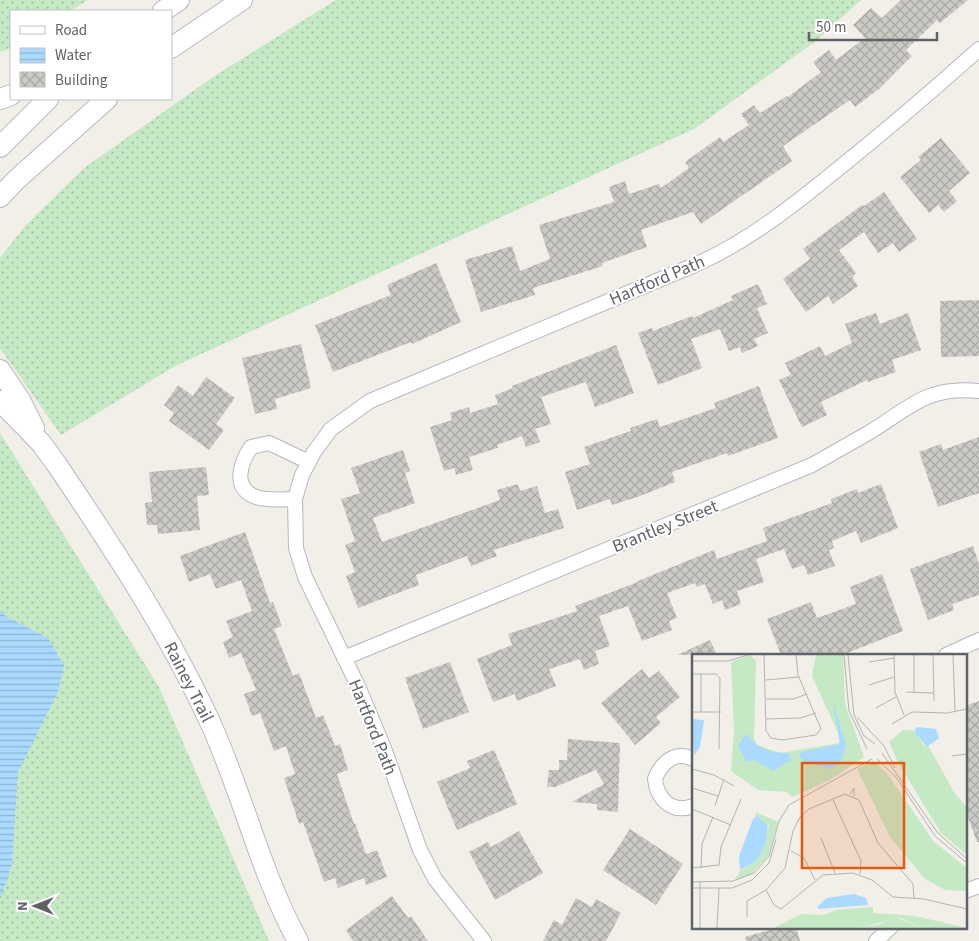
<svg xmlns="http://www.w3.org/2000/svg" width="979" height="941" viewBox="0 0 979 941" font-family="'Source Sans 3',sans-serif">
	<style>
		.grass { fill: url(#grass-dots) }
		.water { fill: url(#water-rules) }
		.building { fill: url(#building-cross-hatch) }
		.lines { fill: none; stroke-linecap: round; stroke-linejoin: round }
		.street-casing { stroke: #b5b8bc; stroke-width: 16 }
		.secondary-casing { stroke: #b6babf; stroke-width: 22 }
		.street { stroke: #fff; stroke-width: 14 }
		.secondary { stroke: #fff; stroke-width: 20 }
		.labels { text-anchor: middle; stroke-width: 4; stroke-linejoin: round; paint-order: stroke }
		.street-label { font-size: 18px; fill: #5f6368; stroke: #fff }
		.inset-road { fill: none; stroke: #b3b3b1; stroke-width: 1 }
		.view { fill: #e8590c; fill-opacity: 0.15; stroke: #e8590c; stroke-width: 2.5 }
		.inset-edge { fill: none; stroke: #5f6368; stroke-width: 2.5 }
	</style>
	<defs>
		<pattern id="grass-dots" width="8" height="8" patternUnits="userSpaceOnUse" patternTransform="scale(1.25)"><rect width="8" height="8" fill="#c5e8c5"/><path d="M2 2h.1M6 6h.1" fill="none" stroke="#a3c0a4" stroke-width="1.8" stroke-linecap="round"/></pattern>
		<pattern id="water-rules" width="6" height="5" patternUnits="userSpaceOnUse" patternTransform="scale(1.25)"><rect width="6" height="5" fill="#aadaff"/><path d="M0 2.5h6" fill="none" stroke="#8eb4d2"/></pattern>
		<pattern id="building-cross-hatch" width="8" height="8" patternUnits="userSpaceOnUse" patternTransform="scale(1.25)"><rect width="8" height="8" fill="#cccac5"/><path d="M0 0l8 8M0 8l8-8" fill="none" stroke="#a9a8a4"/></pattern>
	</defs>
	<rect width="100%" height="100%" fill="#f1efe8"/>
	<!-- grass -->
	<path class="grass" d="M0,0H88L70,11H11V48L0,52Z
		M336,0H861L817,40L694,129L175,366L61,435L0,348V258L26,225L84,168L216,75Z
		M0,433L159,687L269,941H0Z"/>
	<!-- water -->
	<path class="water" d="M0,610L4,615L48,638L64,665L58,692L18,772L12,864L0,900Z"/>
	<!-- building -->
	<path class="building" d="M901,0H968L940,23L937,20L906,50L912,56L879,89L855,107L850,100L783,146L792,161L701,224L693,212L641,230L647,247L602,263L603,266L533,288L535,295L481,312L465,260L512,246L520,271L550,259L539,225L614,202L609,187L625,181L629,194L659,184L661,188L689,168L685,162L720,137L723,142L749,125L741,114L754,105L760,113L787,96L788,97L821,72L813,62L829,50L836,60L865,38L853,25L871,8L882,18Z
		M941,138L970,173L949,191L957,201L944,212L938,205L929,213L900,177L921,160L918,157Z
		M884,192L917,239L899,252L893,243L878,253L864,232L839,250L856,273L852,277L858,286L833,304L828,296L806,312L783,279L810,259L803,249L862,205L864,206Z
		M436,263L461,322L412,344L411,342L333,372L315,325L391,295L387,285Z
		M758,284L767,304L757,308L768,333L754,339L758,346L742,353L740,347L729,351L720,329L691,339L702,368L658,385L638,333L652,328L653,331L692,316L693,318L733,300L731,296Z
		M979,300V356L941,357L940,301Z
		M876,313L880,324L908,313L921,350L892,360L896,372L868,382L867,380L821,402L827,415L802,427L779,380L791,375L785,363L820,346L825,356L852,343L845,324Z
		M301,344L311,388L275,399L277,409L255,414L242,358Z
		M616,345L634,393L595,407L586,382L541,397L551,424L535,429L540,442L526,447L522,436L497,445L498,448L469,457L473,470L456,475L454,468L444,471L430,427L452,420L450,413L469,407L470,413L498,404L495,395L513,388L512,386Z
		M206,377L235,398L216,424L224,430L209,450L169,421L174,413L164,405L178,385L193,396Z
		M759,386L778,438L728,456L727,453L672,472L675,482L640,496L612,505L610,499L577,510L565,472L590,464L584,447L631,431L630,428L657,419L660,427L716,408L714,403Z
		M979,437V493L938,507L919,452L941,444L943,450Z
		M403,450L410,471L405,473L415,503L373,518L382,542L500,500L497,490L518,484L520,491L537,486L545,513L558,509L564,528L494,550L497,556L471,566L467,556L416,575L419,585L358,608L346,576L355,572L345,545L355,541L341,499L360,493L351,468Z
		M206,467L209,495L197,496L200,530L158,534L157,525H147L145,503L152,502L149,472Z
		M881,484L898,528L861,543L856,531L832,541L834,548L829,550L835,566L808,575L804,565L792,569L784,549L756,559L764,582L737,591L741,604L725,610L722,600L713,604L705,584L697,587L695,583L667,593L677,618L669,621L672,630L642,641L628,606L599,616L610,646L595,651L599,664L584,670L580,659L549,669L556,686L517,701L515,694L493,702L477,659L512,645L508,634L577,611L575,606L638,582V581L714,550L717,559L767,541L763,528L832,503L831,499L857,489L858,493Z
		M245,532L270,603L273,602L282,626L274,629L293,676L299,673L316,718L323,715L335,746L340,744L348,770L337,774L354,824L355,823L366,854L377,850L387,877L366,885L364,878L338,888L335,878L324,882L303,822L299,824L284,778L295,774L286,746L274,751L260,713L252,716L244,694L256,690L241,653L229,658L223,642L233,637L226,621L252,611L241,580L216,589L210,574L189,582L180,556Z
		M973,546L979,564V595L952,604L954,610L928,620L910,569Z
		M882,574L903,631L842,655H781L767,619L811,602L817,618L856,604L850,587Z
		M710,640L717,655H677Z
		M450,662L469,712L423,729L405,678Z
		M642,669L649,678L659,671L680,697L656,717L661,723L635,745L601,703Z
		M979,701V842H977L965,809V706Z
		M568,739L620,743L618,812L597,810V804L572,802L604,784L596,770L555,787H547L549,770H559V760H567Z
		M494,750L517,804L457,830L437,782L470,768L467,761Z
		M630,829L683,864L656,905L603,870Z
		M519,831L543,873L495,900L469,852L488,842L491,847Z
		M392,896L408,918L411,916L428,941H353L346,930Z
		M576,898L592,907L596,899L621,913L606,941H543L554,920L562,925Z
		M780,927H796L800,941H746L745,937Z"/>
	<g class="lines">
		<!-- street casing -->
		<g class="street-casing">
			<path id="street" d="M295,499C284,499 267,501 256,497C231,488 241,462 251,447L269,443L309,462
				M946,655L979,640
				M344,658L812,465C831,454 851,443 870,432C911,407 926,386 979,391
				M693,759C675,750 661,763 655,779C657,799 672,814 693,806
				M965,891L979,886
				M484,941L435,879L420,850L384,748L358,686L305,577L296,548L295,499L302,475L314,452L331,429L370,401L697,264C748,241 790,208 833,173C883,133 931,92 979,49
				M876,941L891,927"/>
		</g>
		<!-- secondary casing -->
		<g class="secondary-casing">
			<path id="secondary" d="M163,11L179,0
				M171,48L242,0
				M0,99L11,95
				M0,147L48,99
				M0,197L16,180L107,99
				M0,370L20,400L34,428
				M0,401L41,443L57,465C113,548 168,631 210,722C243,794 260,872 298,941"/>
		</g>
		<!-- street -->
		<use href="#street" class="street"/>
		<!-- secondary -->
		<use href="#secondary" class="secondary"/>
	</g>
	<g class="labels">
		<!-- street labels -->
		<g class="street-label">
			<text transform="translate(657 280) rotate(-23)" y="6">Hartford Path</text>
			<text transform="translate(665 526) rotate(-22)" y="6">Brantley Street</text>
			<text transform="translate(189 682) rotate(63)" y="6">Rainey Trail</text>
			<text transform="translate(373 727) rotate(68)" y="6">Hartford Path</text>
		</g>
	</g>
	<!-- overview -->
	<g transform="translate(692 654)">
		<rect width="275" height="275" fill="#f1efe8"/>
		<path d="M58,1L64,7L62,85L65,91L89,99L147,89L148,83L120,22L124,1H151L153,50L172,103L138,126L100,143L95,138L66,136L39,117L42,78L39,8ZM211,76L223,77L232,92L237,93L263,140L275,153V201L249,179L207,110L197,88ZM181,107L194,118L242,188L275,214V237L253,236L232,224L198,183L165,115ZM64,158L86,168L76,202L59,220L43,226L48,217L64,207L74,190L77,171L63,162Z" fill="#c5e8c5"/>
		<path d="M181,253V259L223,262L275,274H231L207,263L169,274H82L109,260L133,261L144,256Z" fill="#c5e8c5"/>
		<path d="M203,263L231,274H169L188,270Z" fill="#c5e8c5"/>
		<path d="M141,48L154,91L150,105L140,115L113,108L107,102L109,98L148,90ZM0,65L12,66L8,93L2,101ZM226,73L244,75L247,84L235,93L224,80L223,75ZM54,80L65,91L80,98L97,99L99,106L81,117L63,106L54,108L46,91ZM65,162L76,171L74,190L64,207L48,216L47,202L61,165ZM162,240L174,244L176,251L126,255V252L135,244Z" fill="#aadaff"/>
		<path class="inset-road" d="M72,1L74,77L79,84L90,86L124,81L129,75L106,21L104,1M152,1L157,57L175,95M156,1L162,61L172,82L183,90M202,1L203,38L212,61M241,1L242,47M261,1L263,57M0,7H36L56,1M177,8L202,4M0,20H24L28,24L27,95M9,20V58M74,26L107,23M177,31L202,23M214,38L241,39M222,38V1M74,45H101L115,40M184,54L204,43M0,58H29M165,63L192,92L203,114M74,65L108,64L124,59M200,70L220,58L255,59L275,55M190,99L245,178L275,205M260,102L275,100M185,105L204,123L243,182L275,209M0,115L22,121L42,132M0,134L26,142M158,140L162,134V142M141,146L169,207L168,220M23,152L32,125M0,155L39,171M129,184L143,219M99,197L112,204L123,226M0,214L27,211L29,193L49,145M9,214L10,190L21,163M0,228L41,227L62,219L77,202L87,167L97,151L180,105M0,234H40L60,226L77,209L84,185M74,236L82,251L89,255L131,221L161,219L180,226L201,243L232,245L275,255M55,263V247L74,236L93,214L101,177L108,163L117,155L153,140L167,146L186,189L221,230L222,244M8,274V227M25,274L27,234"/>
		<path class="view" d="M110,109H212V214H110Z"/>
		<rect width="275" height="275" class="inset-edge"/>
	</g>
	<!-- legend -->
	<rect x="10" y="10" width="162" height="90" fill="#ffffff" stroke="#bfc1c3"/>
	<rect x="20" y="26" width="25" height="8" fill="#ffffff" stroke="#bfc1c3"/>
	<text x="55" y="35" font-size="15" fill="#5f6368">Road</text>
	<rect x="20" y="48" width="25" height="15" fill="url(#water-rules)" stroke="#bfc1c3"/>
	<text x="55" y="60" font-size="15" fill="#5f6368">Water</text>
	<rect x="20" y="72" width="25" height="15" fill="url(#building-cross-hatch)" stroke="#bfc1c3"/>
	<text x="55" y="85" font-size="15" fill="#5f6368">Building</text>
	<!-- north arrow -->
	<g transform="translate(35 906) rotate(270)" stroke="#ffffff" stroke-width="4" paint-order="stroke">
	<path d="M0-4L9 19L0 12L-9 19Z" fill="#5f6368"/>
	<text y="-8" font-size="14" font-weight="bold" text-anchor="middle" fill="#5f6368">N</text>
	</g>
	<!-- scale -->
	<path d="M809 32v8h128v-8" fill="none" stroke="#5f6368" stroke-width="2.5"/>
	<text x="816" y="32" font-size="15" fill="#5f6368" stroke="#ffffff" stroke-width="4" paint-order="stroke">50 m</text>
</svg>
